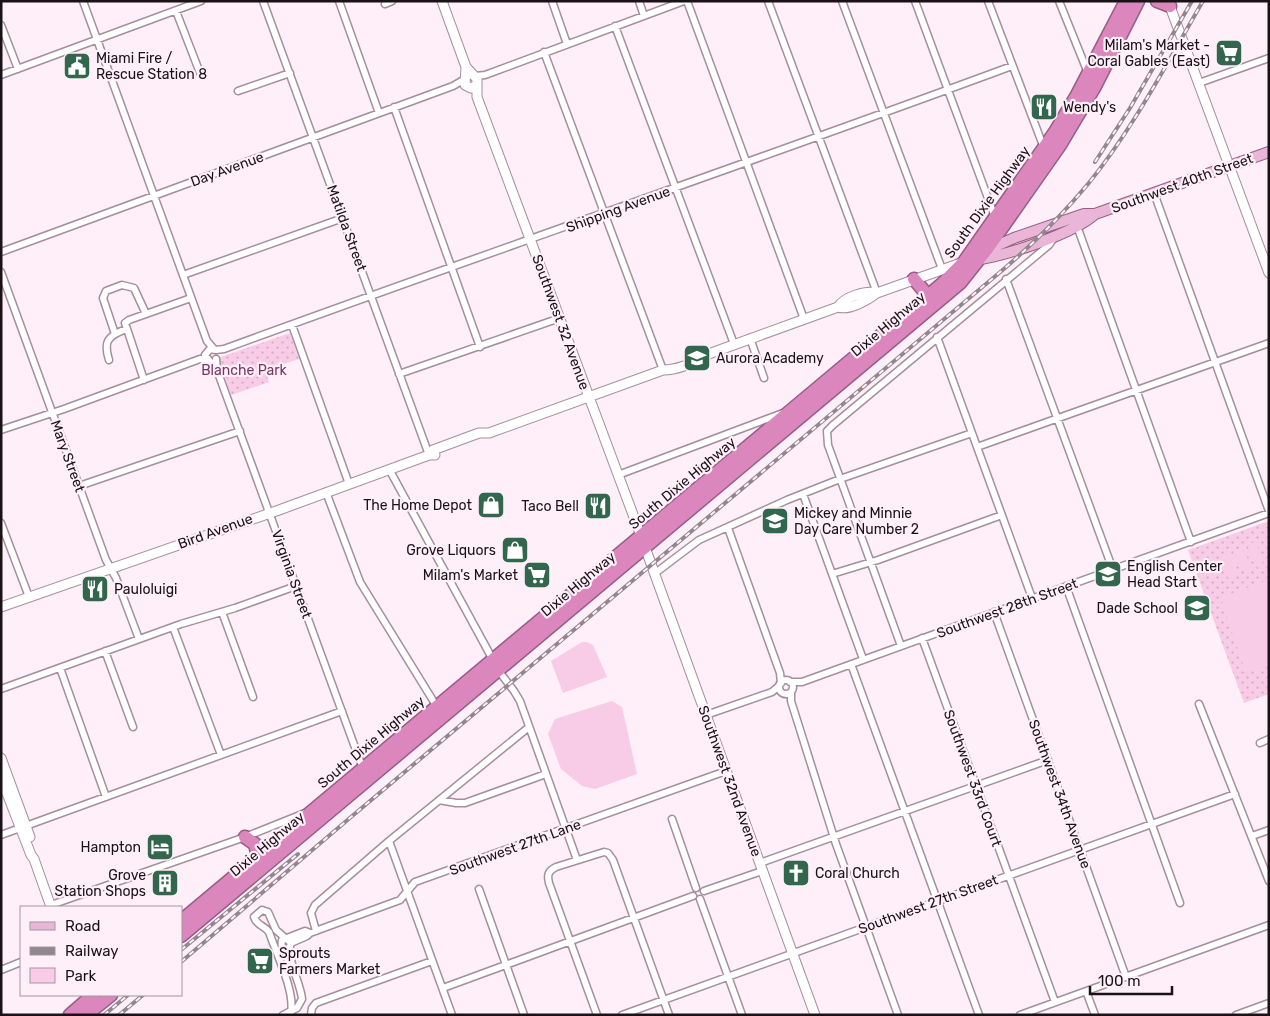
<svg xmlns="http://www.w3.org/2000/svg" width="1270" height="1016" viewBox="0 0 1270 1016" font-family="Rubik,sans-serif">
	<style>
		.green { fill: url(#green-dots) }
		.pitch { fill: #f8cbe7 }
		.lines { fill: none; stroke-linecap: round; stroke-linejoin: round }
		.street-casing { stroke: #a58f9c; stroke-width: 9 }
		.secondary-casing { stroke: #a58f9c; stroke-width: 11 }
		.primary-casing { stroke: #985d84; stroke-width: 12 }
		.highway-casing { stroke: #985d84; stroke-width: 15 }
		.street { stroke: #fff; stroke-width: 6 }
		.secondary { stroke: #fff; stroke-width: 9 }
		.primary { stroke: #eab6d8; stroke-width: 10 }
		.highway { stroke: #dc86be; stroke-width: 12 }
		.rail-casing { stroke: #93878e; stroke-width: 4 }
		.rail { stroke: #feeff8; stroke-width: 2; stroke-dasharray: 5.5; stroke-linecap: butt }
		.labels { text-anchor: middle; stroke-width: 4.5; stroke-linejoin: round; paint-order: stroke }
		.poi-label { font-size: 14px; fill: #1a1217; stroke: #feeff8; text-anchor: end }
		.street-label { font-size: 14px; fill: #1a1217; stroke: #feeff8 }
		.park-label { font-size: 14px; fill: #743961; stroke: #feeff8 }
	</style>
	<defs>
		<pattern id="green-dots" width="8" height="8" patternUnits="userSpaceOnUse" patternTransform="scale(1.25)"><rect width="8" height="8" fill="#f8cbe7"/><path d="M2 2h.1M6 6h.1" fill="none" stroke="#d4adc5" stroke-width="1.8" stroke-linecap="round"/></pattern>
	</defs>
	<rect width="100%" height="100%" fill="#feeff8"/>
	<!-- green -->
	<path class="green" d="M290,333L299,359L265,370L269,382L231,395L218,358Z
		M1269,521V694L1244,703L1188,550Z"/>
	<!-- pitch -->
	<path class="pitch" d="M1254,542L1255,545L1257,544L1263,563L1262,564L1263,567L1258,568L1257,566H1255L1248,547H1250L1249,544Z
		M1244,548L1251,568L1240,572L1233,552Z
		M1230,552L1238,574L1228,578L1220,556Z
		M1269,580V665L1246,673L1222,603L1224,596Z
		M582,642H587L593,645L607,677L563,693L551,661Z
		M612,701L622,707L637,774L595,789L582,786L561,769L548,734L555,719Z"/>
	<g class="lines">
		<!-- street casing -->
		<g class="street-casing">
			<path id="street" d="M83,1L207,341L213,348
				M263,1L429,455
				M339,1L379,113
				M552,1L567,44
				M639,1L644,16
				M687,1L804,319
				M768,1L877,293
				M842,1L942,269
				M915,1L995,217
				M988,1L1044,148
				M1059,1L1088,73
				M385,4L392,1
				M176,11L200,73
				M1,25L18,69
				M615,26L734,344
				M544,52L663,370
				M1,75L201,1
				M475,76L485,75L684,1
				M1199,83L1269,58
				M238,91L290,73
				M394,107L480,347
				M1154,193L1269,511
				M1077,226L1191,542
				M1,252L453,86L465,79
				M1,272L106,560L116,578L139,639
				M183,275L343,218
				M1006,279L1113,570
				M292,325L349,484
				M115,334L103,298L106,291L122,285L134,288L146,314
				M937,337L1032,598
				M750,338L764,378
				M216,350L224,349C486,253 750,163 1012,66
				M216,350L210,349L205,355L217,370
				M216,359L217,370L360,761L364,768
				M109,360C103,341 108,336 126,329
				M399,374L560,318
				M144,380L125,323L129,320L191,298
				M1,430L64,409L200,359H208
				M977,447L1269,343
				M389,469L493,660
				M618,475L783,413
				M79,486L240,431
				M326,492L360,582L437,707
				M803,494L863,659
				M1,523L29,597
				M728,528L780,673L781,683
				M654,574L699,540L787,500L840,479L972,433
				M832,574L878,560L1002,515
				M1066,586L1180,903
				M222,612L253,697
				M994,612L1126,977
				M173,627L221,755
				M922,638L1055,1002
				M901,646L828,445L827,431L833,425L1049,245L1054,238
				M105,651L133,727
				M851,664L979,1015
				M60,668L106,797
				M498,670L514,691L520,701L577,860
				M779 687a7 7 0 1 1 14 0a7 7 0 1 1-14 0Z
				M790,682H802L1269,513
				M1,689L181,624L235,608L296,586
				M791,692V701L836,844L898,1015
				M1199,704L1269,881
				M706,715L772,692L779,686
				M1260,743L1269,739
				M439,800L456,803H465L546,774
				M672,819L696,888
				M1,835L342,711
				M1252,836L1269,830
				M389,841L452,1015
				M760,863L1048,760
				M479,889L524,1015
				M704,891L762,871
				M700,899L742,1015
				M51,905L245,837L305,813
				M316,931L311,913L315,905L389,841L529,727
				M310,933L400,900L415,882L726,771
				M291,963C285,957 280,948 282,940L305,931L310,933L307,936L291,943
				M1,970L21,962
				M443,988L693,896
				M1086,991L1095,1015
				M291,1012C295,991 276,953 269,932C264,925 256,925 254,917L262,910L268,912L276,930L291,943
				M283,1015L297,1008L302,999C301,984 285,956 291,943
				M311,1015L312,1008L316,1003L432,961
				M597,1015L549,883C547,875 548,871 556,867L604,852L608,853L613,860L669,1015
				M622,1015L1235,794
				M1020,1015L1269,925
				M1236,1015L1269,1003"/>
		</g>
		<!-- secondary casing -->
		<g class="secondary-casing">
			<path id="secondary" d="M442,1L466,67L477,79V97L638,528L815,1015
				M1168,1L1269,273
				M466,67L465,85L471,88L477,85
				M838,307C844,297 866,290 877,293
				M429,455L433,450L479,433H489L663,370C675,370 694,364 703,356L838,307C849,311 868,300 877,293L961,263
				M1,607L279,510L429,455H435
				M1,758L30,837
				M1,778L31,855L34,859L51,907"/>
		</g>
		<!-- primary casing -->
		<g class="primary-casing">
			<path id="primary" d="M985,251L1014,238L1084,214H1095
				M975,260C1005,256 1073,234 1095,214L1269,152"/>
		</g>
		<!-- highway casing -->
		<g class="highway-casing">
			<path id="highway" d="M1157,1L1170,6
				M914,279L924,291L926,298
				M245,837L255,844L258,857
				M181,921L942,284L964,262L1055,132L1077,95L1126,1
				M181,936L960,283L987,249L1060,145L1094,88L1138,1
				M70,1015L93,995
				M86,1015L111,995"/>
		</g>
		<!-- street -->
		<use href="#street" class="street"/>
		<!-- secondary -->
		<use href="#secondary" class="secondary"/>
		<!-- primary -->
		<use href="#primary" class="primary"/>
		<!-- highway -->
		<use href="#highway" class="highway"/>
		<!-- rail casing -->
		<g class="rail-casing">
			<path id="rail" d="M1095,162L1130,108L1192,1
				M181,950L298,854
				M181,962L351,817L1005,268C1035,242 1063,214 1088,184C1133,129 1167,63 1203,1
				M104,1015L128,995
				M119,1015L143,995"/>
		</g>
		<!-- rail -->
		<use href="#rail" class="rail"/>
	</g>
	<!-- icons -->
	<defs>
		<g id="supermarket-square" transform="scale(1.4375)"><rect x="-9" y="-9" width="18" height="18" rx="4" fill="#32674e" stroke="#feeff8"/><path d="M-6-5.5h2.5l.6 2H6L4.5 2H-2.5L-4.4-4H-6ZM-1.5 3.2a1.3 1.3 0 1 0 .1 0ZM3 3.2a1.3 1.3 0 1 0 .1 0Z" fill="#fff"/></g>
		<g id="civic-square" transform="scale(1.4375)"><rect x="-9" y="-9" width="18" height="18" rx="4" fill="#32674e" stroke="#feeff8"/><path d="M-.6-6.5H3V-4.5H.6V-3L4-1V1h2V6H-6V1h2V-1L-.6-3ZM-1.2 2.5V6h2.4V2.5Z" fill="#fff"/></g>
		<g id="restaurant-square" transform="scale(1.4375)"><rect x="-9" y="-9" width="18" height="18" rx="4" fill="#32674e" stroke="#feeff8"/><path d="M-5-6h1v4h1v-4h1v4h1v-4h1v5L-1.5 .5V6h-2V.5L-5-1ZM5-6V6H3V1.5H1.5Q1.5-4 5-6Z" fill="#fff"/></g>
		<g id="school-square" transform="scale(1.4375)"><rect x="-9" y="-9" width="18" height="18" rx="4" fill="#32674e" stroke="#feeff8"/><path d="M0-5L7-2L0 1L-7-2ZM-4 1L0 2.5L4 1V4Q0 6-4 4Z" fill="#fff"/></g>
		<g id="shop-square" transform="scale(1.4375)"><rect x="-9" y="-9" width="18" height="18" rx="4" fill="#32674e" stroke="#feeff8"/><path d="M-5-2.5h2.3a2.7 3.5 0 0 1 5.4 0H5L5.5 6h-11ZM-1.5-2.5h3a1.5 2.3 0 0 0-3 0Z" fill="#fff"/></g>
		<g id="hotel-square" transform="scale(1.4375)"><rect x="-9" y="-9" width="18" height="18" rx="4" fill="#32674e" stroke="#feeff8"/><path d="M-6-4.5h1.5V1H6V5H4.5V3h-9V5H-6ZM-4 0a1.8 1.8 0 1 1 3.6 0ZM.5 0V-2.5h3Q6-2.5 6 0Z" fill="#fff"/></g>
		<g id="church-square" transform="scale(1.4375)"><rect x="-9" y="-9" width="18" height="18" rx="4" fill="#32674e" stroke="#feeff8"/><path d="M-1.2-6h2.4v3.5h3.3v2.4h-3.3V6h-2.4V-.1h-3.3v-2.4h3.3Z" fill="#fff"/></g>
		<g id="building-square" transform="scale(1.4375)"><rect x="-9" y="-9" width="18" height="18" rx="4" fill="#32674e" stroke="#feeff8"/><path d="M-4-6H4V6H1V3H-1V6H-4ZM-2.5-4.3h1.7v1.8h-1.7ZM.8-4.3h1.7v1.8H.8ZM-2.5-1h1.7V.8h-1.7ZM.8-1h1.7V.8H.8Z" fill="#fff"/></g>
	</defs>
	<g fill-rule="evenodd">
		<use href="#supermarket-square" x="1229" y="53"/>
		<use href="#civic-square" x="77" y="66"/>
		<use href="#restaurant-square" x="1044" y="107"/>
		<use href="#school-square" x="697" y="358"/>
		<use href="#shop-square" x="491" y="505"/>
		<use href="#restaurant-square" x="598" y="506"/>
		<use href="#school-square" x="775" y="521"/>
		<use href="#shop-square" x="515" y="550"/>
		<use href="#school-square" x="1108" y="574"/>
		<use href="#supermarket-square" x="537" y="575"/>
		<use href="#restaurant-square" x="95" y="589"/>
		<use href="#school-square" x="1197" y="608"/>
		<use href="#hotel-square" x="160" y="847"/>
		<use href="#church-square" x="796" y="873"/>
		<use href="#building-square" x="165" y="883"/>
		<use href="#supermarket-square" x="260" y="961"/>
	</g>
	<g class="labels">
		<!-- poi labels -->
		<g class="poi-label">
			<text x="1210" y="50">Milam's Market -<tspan x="1210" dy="16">Coral Gables (East)</tspan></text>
			<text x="96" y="63" text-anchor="start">Miami Fire /<tspan x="96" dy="16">Rescue Station 8</tspan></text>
			<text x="1063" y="112" text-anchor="start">Wendy's</text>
			<text x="716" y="363" text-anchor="start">Aurora Academy</text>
			<text x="472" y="510">The Home Depot</text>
			<text x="579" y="511">Taco Bell</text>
			<text x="794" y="518" text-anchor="start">Mickey and Minnie<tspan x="794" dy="16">Day Care Number 2</tspan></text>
			<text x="496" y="555">Grove Liquors</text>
			<text x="1127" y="571" text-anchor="start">English Center<tspan x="1127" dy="16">Head Start</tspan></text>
			<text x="518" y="580">Milam's Market</text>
			<text x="114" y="594" text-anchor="start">Pauloluigi</text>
			<text x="1178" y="613">Dade School</text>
			<text x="141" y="852">Hampton</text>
			<text x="815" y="878" text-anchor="start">Coral Church</text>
			<text x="146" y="880">Grove<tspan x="146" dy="16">Station Shops</tspan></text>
			<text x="279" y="958" text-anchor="start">Sprouts<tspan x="279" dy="16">Farmers Market</tspan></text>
		</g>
		<!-- street labels -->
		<g class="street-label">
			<text transform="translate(227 169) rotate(-20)" y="5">Day Avenue</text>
			<text transform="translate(1182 183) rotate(-20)" y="5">Southwest 40th Street</text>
			<text transform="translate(987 202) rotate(-54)" y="5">South Dixie Highway</text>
			<text transform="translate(618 209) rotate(-20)" y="5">Shipping Avenue</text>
			<text transform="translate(347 228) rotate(70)" y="5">Matilda Street</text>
			<text transform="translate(561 322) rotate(70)" y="5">Southwest 32 Avenue</text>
			<text transform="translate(888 324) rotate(-40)" y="5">Dixie Highway</text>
			<text transform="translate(68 456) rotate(70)" y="5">Mary Street</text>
			<text transform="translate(682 483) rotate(-40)" y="5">South Dixie Highway</text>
			<text transform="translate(215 531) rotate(-20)" y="5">Bird Avenue</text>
			<text transform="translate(292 574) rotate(70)" y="5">Virginia Street</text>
			<text transform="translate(578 584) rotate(-40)" y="5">Dixie Highway</text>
			<text transform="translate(1007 608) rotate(-20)" y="5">Southwest 28th Street</text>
			<text transform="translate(371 742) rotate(-40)" y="5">South Dixie Highway</text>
			<text transform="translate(973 778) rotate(70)" y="5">Southwest 33rd Court</text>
			<text transform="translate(730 781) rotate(70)" y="5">Southwest 32nd Avenue</text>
			<text transform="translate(1060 794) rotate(70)" y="5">Southwest 34th Avenue</text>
			<text transform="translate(267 844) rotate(-40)" y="5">Dixie Highway</text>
			<text transform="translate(515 847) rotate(-20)" y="5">Southwest 27th Lane</text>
			<text transform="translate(928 904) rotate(-20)" y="5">Southwest 27th Street</text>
		</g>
		<!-- park labels -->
		<g class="park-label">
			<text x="244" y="375">Blanche Park</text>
		</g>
	</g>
	<!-- border -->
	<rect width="1270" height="1016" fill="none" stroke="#1a1217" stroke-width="5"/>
	<!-- legend -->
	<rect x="20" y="906" width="162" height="90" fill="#feeff8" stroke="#a3979e"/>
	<rect x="30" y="922" width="25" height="8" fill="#eab6d8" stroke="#a3979e"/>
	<text x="65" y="931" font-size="15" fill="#1a1217">Road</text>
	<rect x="30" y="947" width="25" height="8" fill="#93878e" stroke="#a3979e"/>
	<text x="65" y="956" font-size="15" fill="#1a1217">Railway</text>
	<rect x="30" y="968" width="25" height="15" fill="#f8cbe7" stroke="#a3979e"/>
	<text x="65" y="981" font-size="15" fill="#1a1217">Park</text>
	<!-- scale -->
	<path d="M1090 986v8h82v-8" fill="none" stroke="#1a1217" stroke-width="2.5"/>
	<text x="1098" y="986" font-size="15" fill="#1a1217" stroke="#feeff8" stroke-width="4" paint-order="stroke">100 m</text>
</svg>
